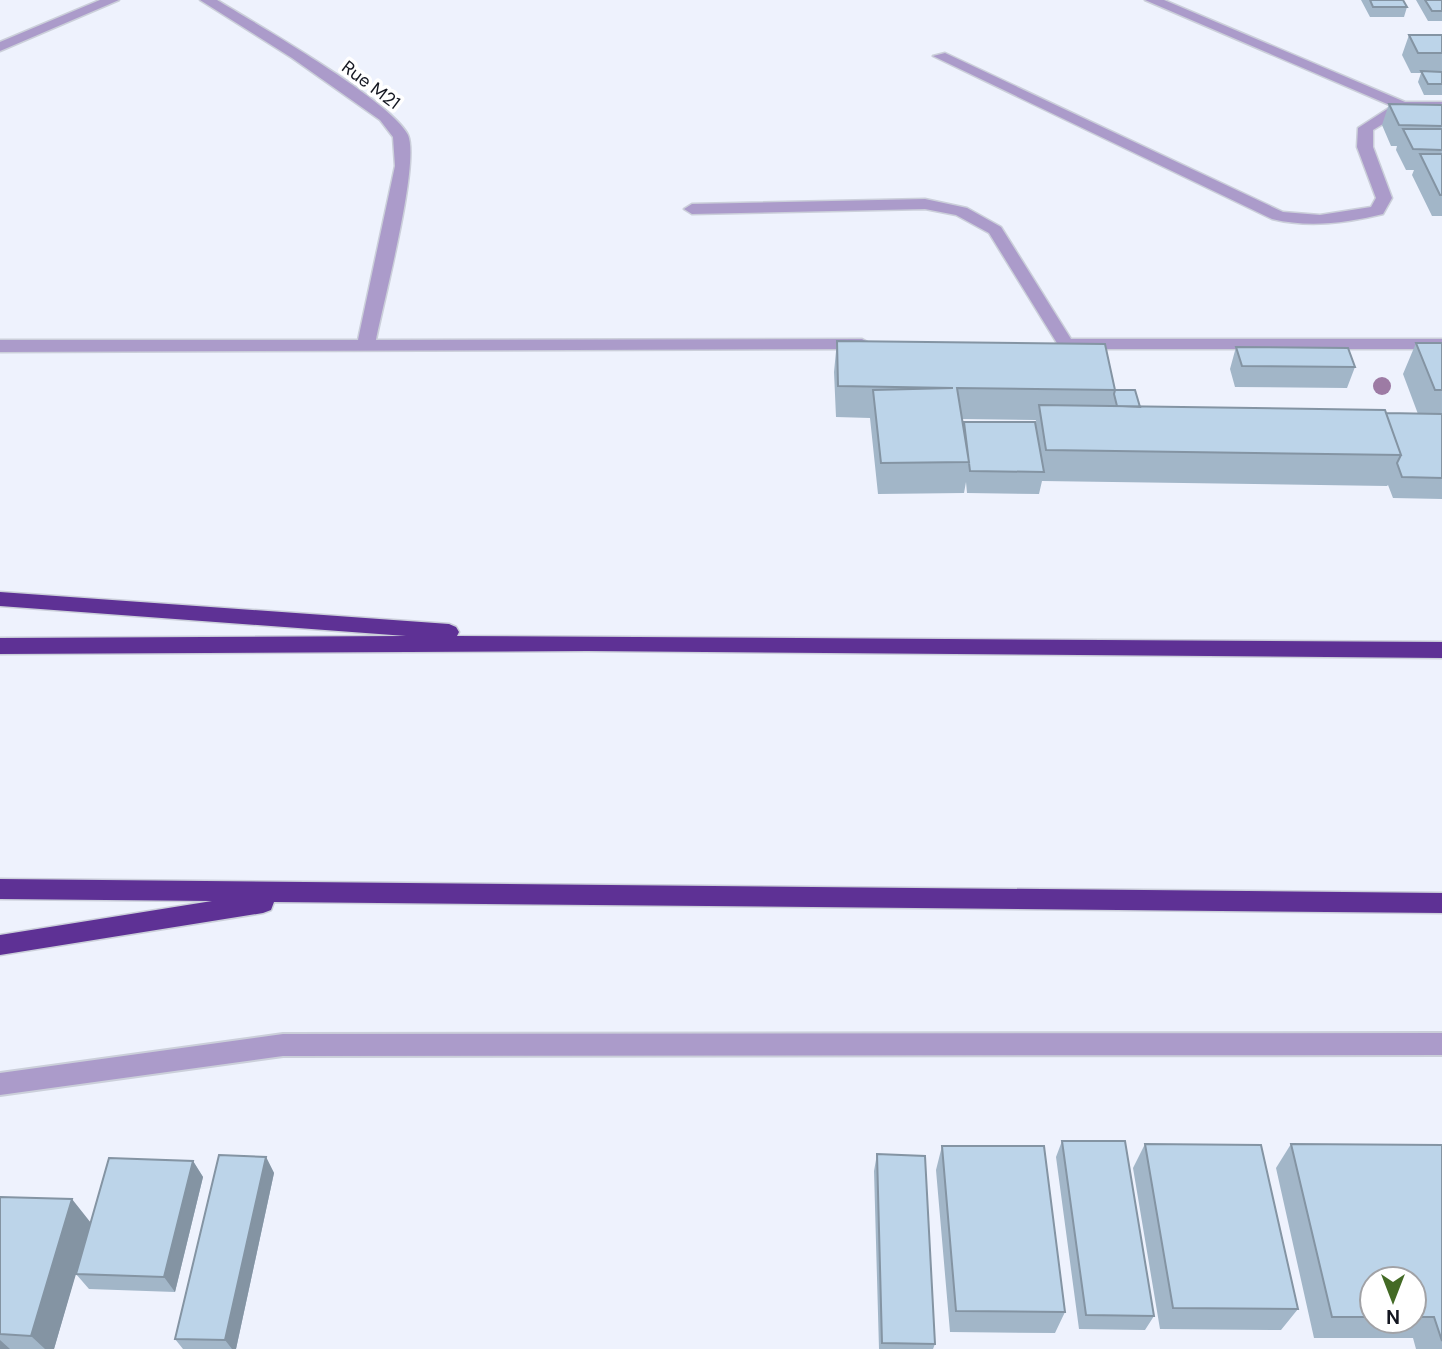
<svg xmlns="http://www.w3.org/2000/svg" width="1442" height="1349" viewBox="0 0 1442 1349" font-family="'DM Sans',sans-serif">
	<style>
		.lines { fill: none; stroke-linecap: round; stroke-linejoin: round }
		.lane-casing { stroke: #cbcfda; stroke-width: 4 }
		.street-casing { stroke: #cbcfda; stroke-width: 3 }
		.highway-casing { stroke: #cbcfda; stroke-width: 3 }
		.lane { fill: #ab9bca; fill-rule: evenodd }
		.street { fill: #ab9bca; fill-rule: evenodd }
		.highway { fill: #5e3195; fill-rule: evenodd }
		.tree { fill: #9d7ba4 }
		.wall { fill: #a2b6c8; fill-rule: evenodd }
		.shaded-wall { fill: #8494a3 }
		.building { fill: #bcd4e9; stroke: #8494a3; stroke-width: 2 }
		.labels { text-anchor: middle; stroke-width: 7; stroke-linejoin: round; paint-order: stroke }
		.far-street-label { font-size: 18px; fill: #141721; stroke: #fff }
	</style>
	<rect width="100%" height="100%" fill="#eef2fd"/>
	<g class="lines">
		<!-- lane casing -->
		<g class="lane-casing">
			<path id="lane" d="M1442,1033V1055L283,1056L0,1095V1073L283,1034Z"/>
		</g>
		<!-- street casing -->
		<g class="street-casing">
			<path id="street" d="M100,0H119L0,51V42Z
				M200,0H217C253,22 393,102 408,135C420,163 383,303 376,340L862,339L871,344L862,349L0,352V340H358L395,166L393,137L380,120L292,58Z
				M1145,0H1164L1405,102H1442V110H1406L1373,130V147L1392,198L1383,214C1346,223 1309,228 1272,219L933,56L945,53L1283,212L1320,215L1371,207L1376,198L1357,147L1358,128L1392,106Z
				M925,199L967,208L1001,227L1071,339H1442V349H1066L1060,348L989,233L956,215L925,209L692,214L684,209L692,204Z"/>
		</g>
		<!-- highway casing -->
		<g class="highway-casing">
			<path id="highway" d="M0,592L449,624L456,627L459,632L457,636L1442,642V658L587,651L0,654V638L406,636L0,606Z
				M0,879L1442,893V913L274,902L271,910L263,913L0,955V935L212,901L0,899Z"/>
		</g>
		<!-- lane -->
		<use href="#lane" class="lane"/>
		<!-- street -->
		<use href="#street" class="street"/>
		<!-- highway -->
		<use href="#highway" class="highway"/>
	</g>
	<!-- trees -->
	<circle class="tree" cx="1382" cy="386" r="9"/>
	<!-- wall -->
	<path class="wall" d="M1361,0H1403L1407,7L1404,17H1370Z
		M1416,0H1442V21H1428Z
		M1409,35H1442V95H1424L1418,82L1421,73H1411L1402,55Z
		M1389,104L1442,105V216H1432L1412,175L1414,170H1406L1396,150L1397,146H1391L1382,125Z
		M837,341L1115,390L1140,407L1418,414L1403,374L1416,343H1442V499L1393,498L1388,485L1387,486L1042,481L1039,494L967,493L966,482L964,493L878,494L870,418L836,417L834,372ZM962,419L1036,420L1035,423L964,422L963,427Z
		M1236,347L1355,367L1347,388L1235,387L1230,369Z
		M1062,1141L1154,1316L1145,1330L1079,1329L1056,1157Z
		M1145,1144L1298,1309L1281,1330L1160,1329L1133,1168Z
		M1291,1144L1442,1145V1349H1416L1413,1338H1314L1276,1168ZM1372,1279H1414V1321H1372Z
		M942,1146L1065,1312L1055,1333L950,1332L936,1170Z
		M877,1154L935,1344L933,1349H879L874,1171Z
		M266,1157L274,1173L236,1349H183L175,1339Z
		M193,1161L203,1177L175,1292L89,1289L76,1274L88,1230L54,1349H0V1197L91,1223Z"/>
	<!-- shaded-wall -->
	<path class="shaded-wall" d="M266,1157L274,1173L236,1349H232L225,1340Z
		M193,1161L203,1177L175,1292L164,1277Z
		M72,1199L91,1223L54,1349H45L31,1336Z
		M0,1340L10,1349H0Z"/>
	<!-- building -->
	<path class="building" d="M1370,0H1403L1407,7H1373Z
		M1425,0H1442V11H1432Z
		M1409,35H1442V53H1418Z
		M1421,71L1442,72V84H1428Z
		M1389,104L1442,105V126L1399,125Z
		M1403,129H1442V150L1413,149Z
		M1420,154H1442V195H1440Z
		M837,341L1105,344L1115,390L957,388L969,462L881,463L873,390L953,388L838,386Z
		M1416,343H1442V390H1435Z
		M1236,347L1348,348L1355,367L1242,366Z
		M1115,390H1135L1140,407L1117,406L1114,394Z
		M1039,405L1385,410L1401,455L1046,450Z
		M1386,413L1442,414V478L1402,477L1397,463L1401,455Z
		M964,422H1035L1044,472L970,471Z
		M1062,1141H1125L1154,1316L1086,1315Z
		M1145,1144L1261,1145L1298,1309L1173,1308Z
		M1291,1144L1442,1145V1341L1434,1317H1414V1279H1372V1317H1332Z
		M942,1146H1044L1065,1312L956,1311Z
		M877,1154L925,1156L935,1344L882,1343Z
		M219,1155L266,1157L225,1340L175,1339Z
		M109,1158L193,1161L164,1277L76,1274Z
		M0,1197L72,1199L31,1336L0,1334Z"/>
	<g class="labels">
		<!-- far-street labels -->
		<g class="far-street-label">
			<text transform="translate(371 85) rotate(37)" y="6">Rue M21</text>
		</g>
	</g>
	<!-- north arrow -->
	<g transform="translate(1393 1300) rotate(180)"><circle r="33" fill="#ffffff" stroke="#a1a2a6" stroke-width="2"/>
	<path d="M0-5L12 26L0 18L-12 26Z" fill="#436a25"/>
	<text y="-10" font-size="19" font-weight="bold" text-anchor="middle" fill="#141721">N</text>
	</g>
</svg>
